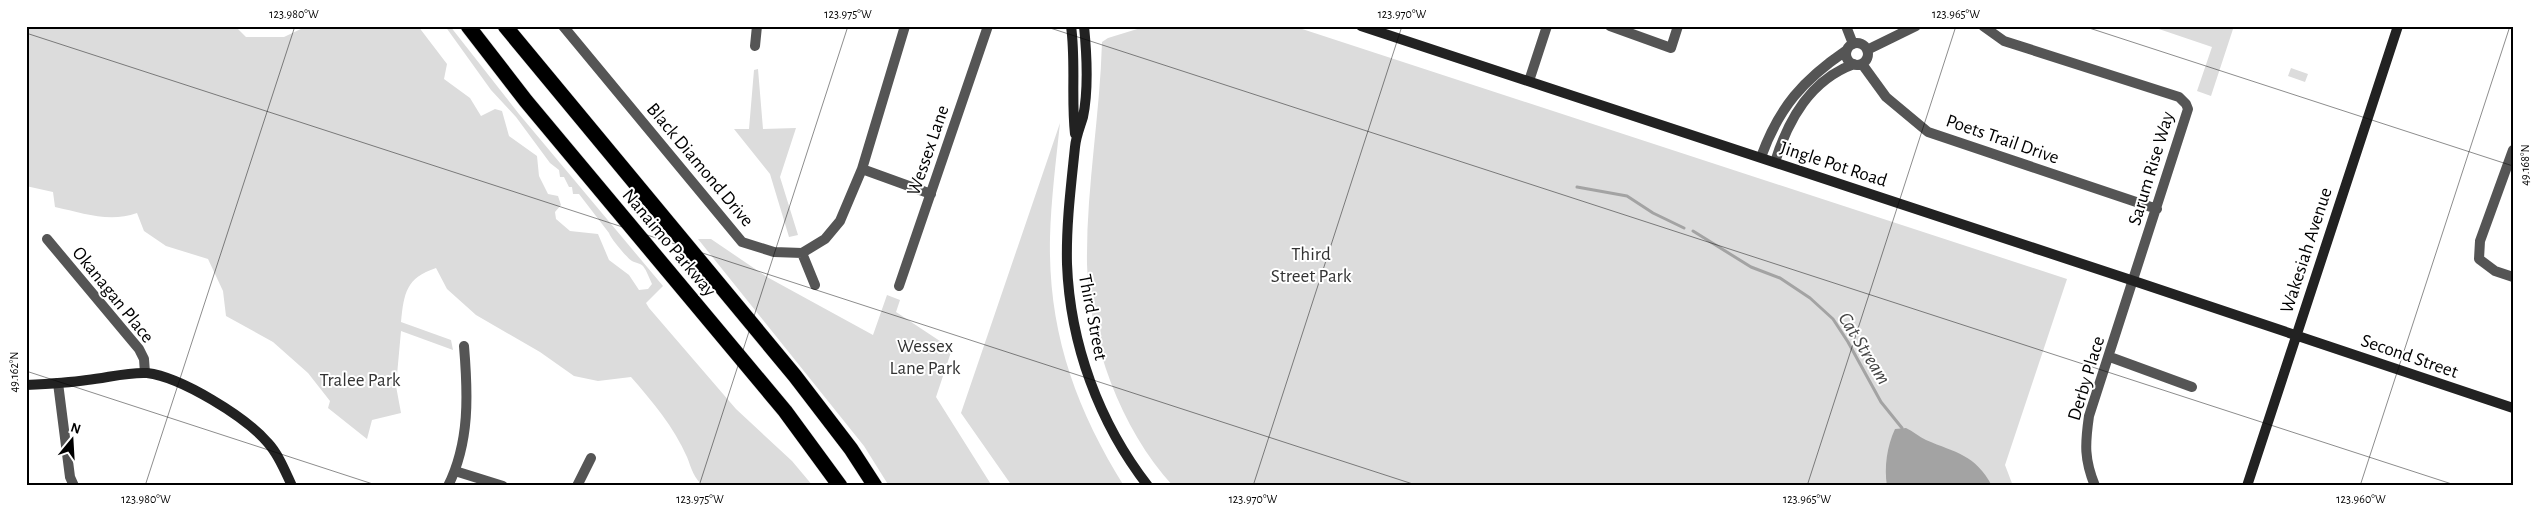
<svg xmlns="http://www.w3.org/2000/svg" width="2539" height="512" viewBox="0 0 2539 512" font-family="'Alegreya Sans',sans-serif">
	<style>
		.green { fill: #dcdcdc }
		.water { fill: #a3a3a3 }
		.lines { fill: none; stroke-linecap: round; stroke-linejoin: round }
		.stream { stroke: #a3a3a3; stroke-width: 3 }
		.highway-casing { stroke: #dbdbdb; stroke-width: 16 }
		.street { stroke: #555; stroke-width: 10 }
		.secondary { stroke: #222; stroke-width: 10 }
		.highway { stroke: #000; stroke-width: 15 }
		.ticks { fill: none; stroke: #000; stroke-width: 1; stroke-opacity: 0.45 }
		.labels { text-anchor: middle; stroke-width: 4; stroke-linejoin: round; paint-order: stroke }
		.street-label { font-size: 19px; fill: #000; stroke: #fff }
		.park-label { font-size: 19px; fill: #333; stroke: #fff }
		.water-label { font-size: 20px; font-style: italic; fill: #444; stroke: #fff }
		.neatline { fill: none; stroke: #000; stroke-width: 2 }
		.ticks-label { font-size: 12px; text-anchor: middle; fill: #000 }
	</style>
	<rect width="100%" height="100%" fill="#fff"/>
	<!-- green -->
	<path class="green" d="M26,26H235L246,37H284L307,26H418L447,64L444,79L470,98L481,116L495,109L502,111L509,136L537,156L539,176L548,194L558,196L561,205L555,212L556,219L570,231L598,234L609,260L629,275L639,290L648,289L652,284C649,278 647,271 643,266C640,263 636,263 632,261C627,258 611,239 609,233L579,194H573L572,187H569L564,177H560L559,170L550,163L516,117L491,90L445,26H450L519,114L663,286L646,303L649,308L736,409L792,461L813,486H704C694,480 691,467 687,457C674,427 652,401 631,377L598,381L574,376L540,352L476,315L447,289L436,268C406,278 404,293 401,322L451,340L453,350L401,331L396,386L401,413L372,420L367,439L328,408L330,401L308,373L273,342L226,316L223,291L208,259L166,246L144,231L137,213C109,223 83,213 55,207L53,192L26,186Z
		M1147,26H1293L2067,279L2005,465L2013,486H1173C1120,428 1089,342 1087,264C1086,190 1100,116 1102,42L1108,38Z
		M2150,26H2234L2211,96L2197,91L2212,47Z
		M2291,68L2308,74L2305,82L2288,76Z
		M758,69L763,129L796,128L780,177L798,235L789,237L770,174L734,129H749L754,70Z
		M1060,123C1056,161 1051,200 1050,238C1048,331 1075,407 1124,486H1012L961,413Z
		M698,239H711L767,277L873,335L887,295L900,300L896,312L952,349L936,397L992,486H889L864,446Z"/>
	<!-- water -->
	<path class="water" d="M1906,428C1913,431 1919,437 1926,440C1956,453 1975,454 1992,486H1887C1884,467 1887,446 1895,429Z"/>
	<g class="lines">
		<!-- stream -->
		<path class="stream" d="M1577,187L1627,196L1653,213L1684,228
			M1693,231L1751,267L1780,278L1810,298L1833,319L1848,342L1881,402L1902,428"/>
		<!-- highway casing -->
		<g class="highway-casing">
			<path id="highway" d="M468,26L526,101L785,411L840,486
				M505,26L795,376L851,449L875,486"/>
		</g>
		<!-- street -->
		<path class="street" d="M563,26L742,242L774,252L802,253L825,239L840,221L862,169L905,26
			M1610,26L1671,48L1678,26
			M1846,26L1853,44
			M1983,26L2004,41L2179,97L2186,104L2188,109L2089,416C2085,444 2084,459 2095,486
			M1846 54a11 11 0 1 1 22 0a11 11 0 1 1-22 0Z
			M755,46L757,26
			M1867,50L1916,26
			M1862,64L1886,97L1928,132L2157,209
			M1529,81L1547,26
			M2513,150L2480,241L2479,259L2495,271L2513,277
			M1761,157C1779,107 1803,80 1847,50
			M1775,162C1788,120 1810,80 1854,64
			M862,169L931,194
			M47,239L139,349L144,359L145,373
			M802,253L815,285
			M899,286L988,26
			M2110,357L2192,387
			M58,383L70,477L74,486
			M455,471L503,486
			M448,486C470,442 468,394 464,346
			M577,486L591,458"/>
		<!-- secondary -->
		<path class="secondary" d="M1071,26C1076,62 1071,98 1075,134
			M1084,26C1087,56 1089,88 1083,117C1080,127 1076,136 1075,147C1071,186 1066,225 1067,264C1070,344 1099,423 1148,486
			M1361,26L2140,283L2513,408
			M26,385C47,384 67,383 87,380C107,378 127,372 147,373C181,377 246,417 268,443C279,455 285,471 292,486
			M2247,486L2398,26"/>
		<!-- highway -->
		<use href="#highway" class="highway"/>
	</g>
	<!-- ticks -->
	<path class="ticks" d="M1044,26L2458,486M2083,26L2513,166M26,33L1419,486M26,371L379,486M145,486L295,26M699,486L848,26M1253,486L1402,26M1807,486L1956,26M2360,486L2510,26"/>
	<g class="labels">
		<!-- street labels -->
		<g class="street-label">
			<text transform="translate(2003 138) rotate(19)" y="7">Poets Trail Drive</text>
			<text transform="translate(927 150) rotate(-71)" y="7">Wessex Lane</text>
			<text transform="translate(1834 163) rotate(18)" y="7">Jingle Pot Road</text>
			<text transform="translate(701 164) rotate(50)" y="7">Black Diamond Drive</text>
			<text transform="translate(2150 168) rotate(-73)" y="7">Sarum Rise Way</text>
			<text transform="translate(670 242) rotate(50)" y="7">Nanaimo Parkway</text>
			<text transform="translate(2305 250) rotate(-72)" y="7">Wakesiah Avenue</text>
			<text transform="translate(114 294) rotate(51)" y="7">Okanagan Place</text>
			<text transform="translate(1094 317) rotate(79)" y="7">Third Street</text>
			<text transform="translate(2410 355) rotate(19)" y="7">Second Street</text>
			<text transform="translate(2085 378) rotate(-73)" y="7">Derby Place</text>
		</g>
		<!-- park labels -->
		<g class="park-label">
			<text x="1311" y="260">Third<tspan x="1311" dy="22">Street Park</tspan></text>
			<text x="925" y="352">Wessex<tspan x="925" dy="22">Lane Park</tspan></text>
			<text x="360" y="386">Tralee Park</text>
		</g>
		<!-- water labels -->
		<g class="water-label">
			<text transform="translate(1865 348) rotate(58)" y="7">Cat Stream</text>
		</g>
	</g>
	<!-- border -->
	<rect width="2539" height="512" fill="none" stroke="#ffffff" stroke-width="55"/>
	<!-- north arrow -->
	<g transform="translate(72 440) rotate(18)" stroke="#ffffff" stroke-width="4" paint-order="stroke">
	<path d="M0-4L9 19L0 12L-9 19Z" fill="#000000"/>
	<text y="-8" font-size="14" font-weight="bold" text-anchor="middle" fill="#000000">N</text>
	</g>
	<rect x="28" y="28" width="2484" height="456" class="neatline"/>
	<g class="ticks-label">
		<text x="294" y="18">123.980°W</text>
		<text x="848" y="18">123.975°W</text>
		<text x="1402" y="18">123.970°W</text>
		<text x="1956" y="18">123.965°W</text>
		<text transform="translate(2525 165) rotate(-90)" y="4">49.168°N</text>
		<text transform="translate(14 372) rotate(-90)" y="4">49.162°N</text>
		<text x="146" y="503">123.980°W</text>
		<text x="700" y="503">123.975°W</text>
		<text x="1253" y="503">123.970°W</text>
		<text x="1807" y="503">123.965°W</text>
		<text x="2361" y="503">123.960°W</text>
	</g>
</svg>
